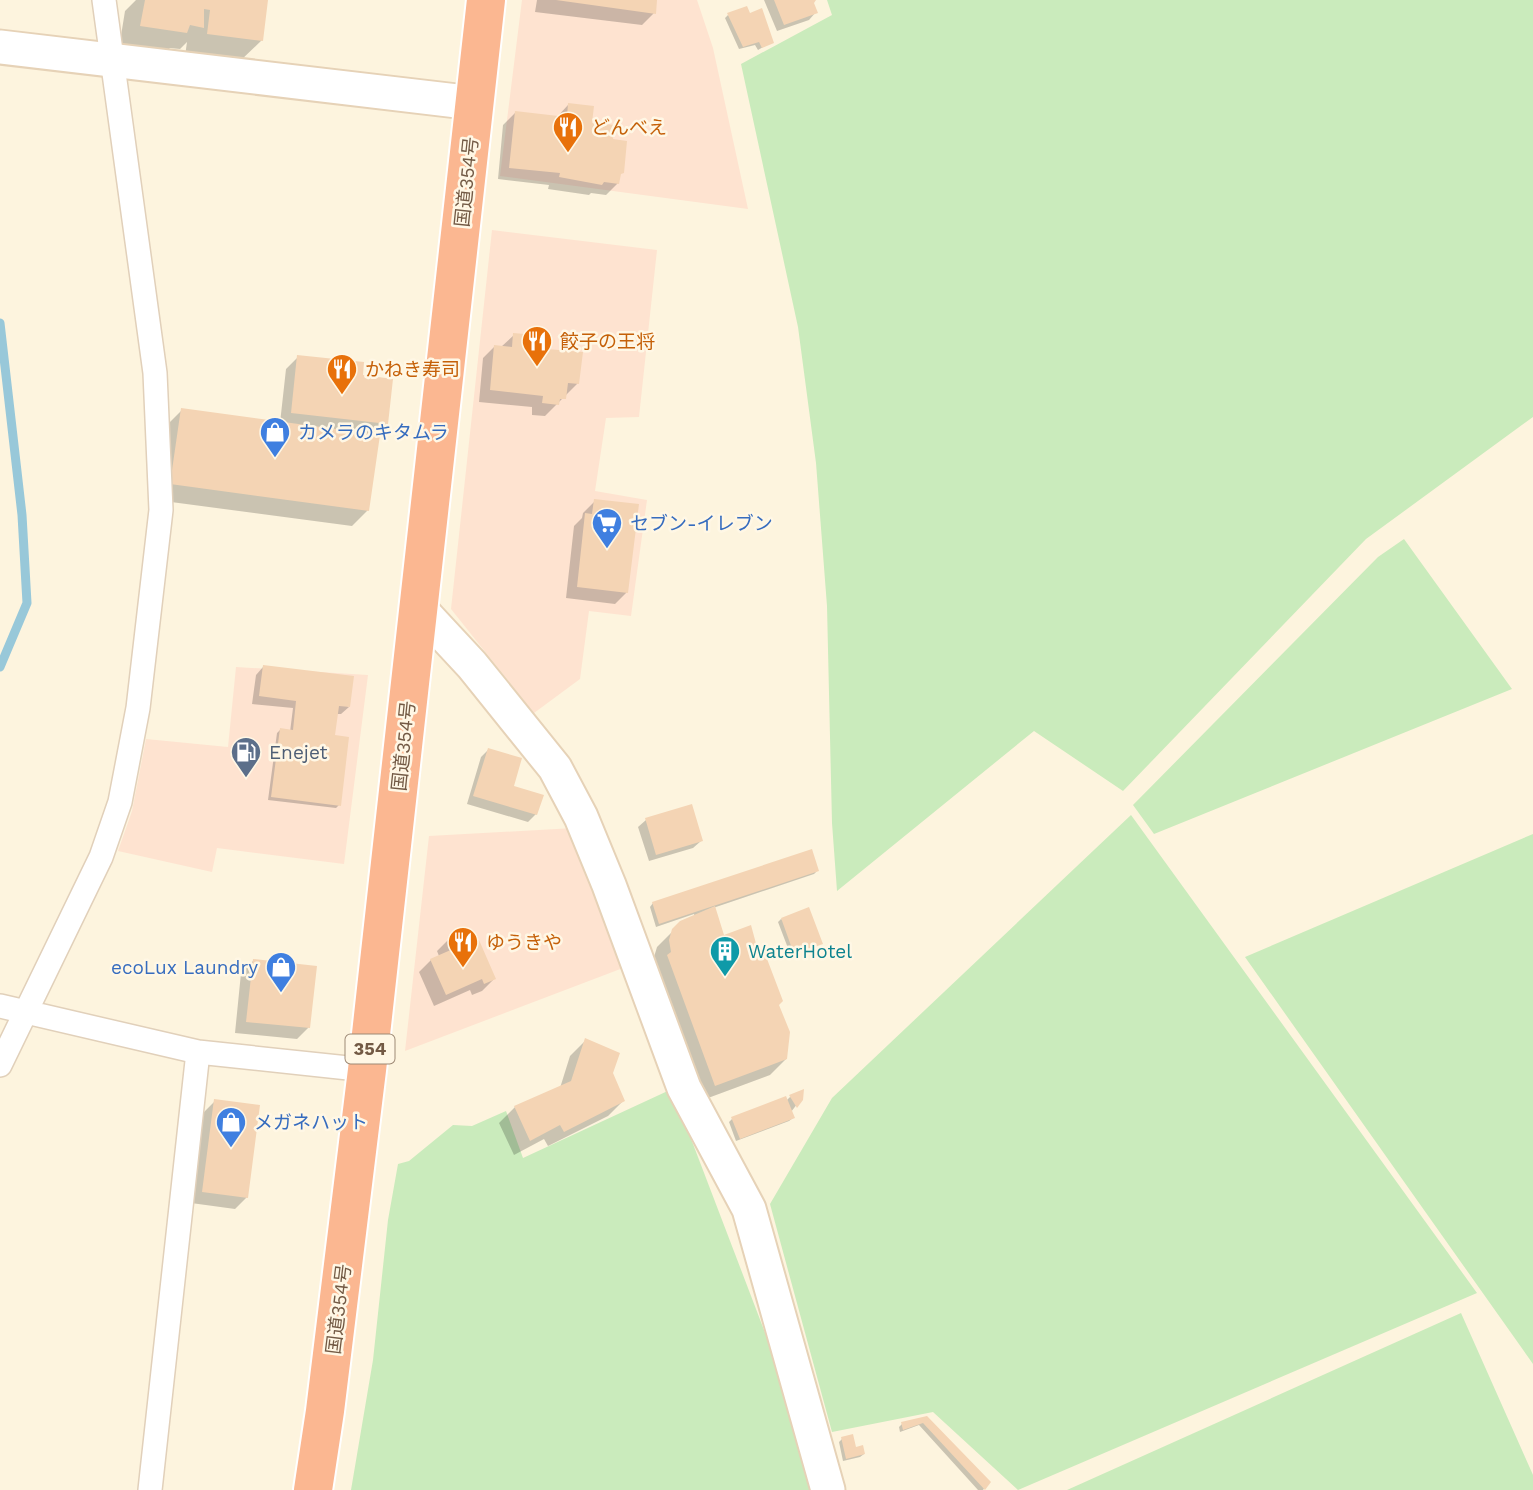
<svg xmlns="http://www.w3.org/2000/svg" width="1533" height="1490" viewBox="0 0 1533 1490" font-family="'Work Sans','Noto Sans JP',sans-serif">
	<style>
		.commercial { fill: #fee3d0 }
		.green { fill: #caebbc }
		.shadow { fill: #0003 }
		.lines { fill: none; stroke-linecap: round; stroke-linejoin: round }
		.stream { stroke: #98c8d9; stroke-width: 9 }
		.building { fill: #f4d4b4 }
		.street-casing { stroke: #e1d0ba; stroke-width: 26 }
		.secondary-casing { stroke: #e6d2b7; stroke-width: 37 }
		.highway-casing { stroke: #fff; stroke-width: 42 }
		.street { stroke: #fff; stroke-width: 23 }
		.secondary { stroke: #fff; stroke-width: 33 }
		.highway { stroke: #fbb791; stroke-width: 38 }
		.labels { text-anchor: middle; stroke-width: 5; stroke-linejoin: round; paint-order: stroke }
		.shield { fill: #fff7e5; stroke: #9d8975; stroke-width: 2 }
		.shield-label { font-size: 18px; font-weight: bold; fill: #735a45 }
		.food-label { font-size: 19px; fill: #c56008; stroke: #fff7e5; text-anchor: start }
		.street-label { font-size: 19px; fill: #735a45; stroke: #fff7e5 }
		.shop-label { font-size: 19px; fill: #366cbe; stroke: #fff7e5; text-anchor: start }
		.service-label { font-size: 19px; fill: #4e5e75; stroke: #fff7e5; text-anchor: start }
		.culture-label { font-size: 19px; fill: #0d838f; stroke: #fff7e5; text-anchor: start }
	</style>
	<rect width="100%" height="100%" fill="#fdf4de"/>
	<!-- commercial -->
	<path class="commercial" d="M522,0H697L713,48L748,209L500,176Z
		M492,230L657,250L639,417L606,418L595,491L647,500L631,616L589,611L580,679L534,713L451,609Z
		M236,667L368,675L344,864L217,848L212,872L118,851L132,811L146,739L228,747Z
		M574,828L623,968L405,1051L429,836Z"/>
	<!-- green -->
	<path class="green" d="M827,0H1533V417L1366,539L1123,791L1034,731L837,891L832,823L827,606L816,463L798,327L741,64L832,15Z
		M1404,539L1512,689L1154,834L1133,805L1378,557Z
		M1131,815L1477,1293L1018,1490L933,1412L832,1432L770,1204L832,1098Z
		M1533,834V1364L1245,957Z
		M672,1089L769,1343L812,1490H351L373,1360L388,1220L398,1164L409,1161L453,1125L472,1126L506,1111L523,1158Z
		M1461,1313L1533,1475V1490H1067Z"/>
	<!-- shadow -->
	<path class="shadow" d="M136,0H266L262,40L239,62L185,56L187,42L180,49L170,48L162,55L119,48L125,11Z
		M537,0H656L654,13L642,25L535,12Z
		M764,0H814L812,2L816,12L809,20L777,31Z
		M728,15L772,42L758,50L755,45L739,49L725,18Z
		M568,105L611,140L619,175L618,183L606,195L591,193L589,195L548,189L549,185L498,179L503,125L515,113L556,118Z
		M514,335L578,383L545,416L532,415V407L479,402L483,358L495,346L501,347Z
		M298,357L361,377L387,423L374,436L368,510L352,526L156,500L166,426L182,410L280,423L286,369Z
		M595,501L627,592L615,604L566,598L574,526L582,518L583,513Z
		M263,667L349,707L341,714H336L333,736L339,805L336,808L268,800L277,733L280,730L290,732L293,708L252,704L256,675Z
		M488,750L512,788L536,814L528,822L467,804L481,757Z
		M646,820L701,841L693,848L649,861L638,827Z
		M817,871L814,874L713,908L723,937L757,953L777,1005L786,1059L770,1075L700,1101L656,969L654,957L657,947L681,923L695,917L694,914L656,927L650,907L653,903Z
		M781,919L821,943L791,956L778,922Z
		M449,939L468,947L494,979L482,991L472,995L470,990L434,1006L419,972L431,960L439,956L437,951Z
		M253,961L309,1027L297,1039L235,1033L241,973Z
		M586,1040L611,1073L623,1101L608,1116L548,1146L544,1139L514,1155L499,1123L515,1107L560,1088L570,1056Z
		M790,1097L801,1099L791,1112L793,1118L789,1121L736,1141L729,1122L732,1119L786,1101Z
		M215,1101L247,1197L235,1209L191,1203L203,1113Z
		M927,1418L988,1482L983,1490H978L919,1425L900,1432L899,1427L902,1424Z
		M842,1439L854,1449L864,1454L860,1457L843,1461L839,1442Z"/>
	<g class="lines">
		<!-- stream -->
		<path class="stream" d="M0,323L22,515L27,603L0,667"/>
	</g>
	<!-- building -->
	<path class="building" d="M145,0H268L263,41L207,34L210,10L204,9V28L190,25L187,33L140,26Z
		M556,0H657L656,14Z
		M774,0H816L814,3L818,13L784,25Z
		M747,6L750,13L762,8L774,43L762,48L759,42L743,47L727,13Z
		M568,103L594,106L592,123L615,125L613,139L627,141L624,173L621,174L619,184L604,182L602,185L559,177L560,173L509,168L515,111L567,117Z
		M513,333L537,335L535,348L583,352L579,384L568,383L566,399H560L559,405L542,403L543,396L490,390L494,345L512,347Z
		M297,355L364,362L363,375L393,379L388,424L291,413Z
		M181,408L380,435L369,511L170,484Z
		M594,499L639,504L628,593L577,587L585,513L592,514Z
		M263,665L354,676L350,707L339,706L335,735L349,737L341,806L271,797L280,728L293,730L296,701L259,696Z
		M488,748L522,758L514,786L544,795L537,815L473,796Z
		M692,804L703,841L656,855L645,818Z
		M812,849L819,871L659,924L652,902Z
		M715,906L724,935L751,925L758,951H764L783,1001L779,1005L790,1032L787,1059L715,1086L667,955L671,952L669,940L672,929L680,921Z
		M809,907L823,944L794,954L781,918Z
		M463,931L469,944L479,940L496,979L484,984L482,979L446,995L430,959L453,949L448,938Z
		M253,959L317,966L310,1028L246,1022Z
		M585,1038L620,1053L613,1073L625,1101L564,1132L560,1125L530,1141L514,1106L571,1081Z
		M804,1089L803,1100L797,1108L789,1095Z
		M786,1096L795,1118L740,1139L731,1117Z
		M214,1099L260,1105L248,1198L202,1192Z
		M927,1416L991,1482L985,1490L923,1423L903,1430L901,1422Z
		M853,1434L856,1447L863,1445L865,1454L846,1459L841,1437Z"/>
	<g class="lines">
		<!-- street casing -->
		<g class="street-casing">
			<path id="street" d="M0,1006L198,1052L367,1070
				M0,1065L101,857L120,802L138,708L161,510L155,373L104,0
				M150,1490L198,1052"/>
		</g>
		<!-- secondary casing -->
		<g class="secondary-casing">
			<path id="secondary" d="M0,47L474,103
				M419,608L472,665L555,768L581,817L609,885L684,1088L749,1209L828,1490"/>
		</g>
		<!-- highway casing -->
		<g class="highway-casing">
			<path id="highway" d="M313,1490L325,1411L367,1070L486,0"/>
		</g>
		<!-- street -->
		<use href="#street" class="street"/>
		<!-- secondary -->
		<use href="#secondary" class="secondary"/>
		<!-- highway -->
		<use href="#highway" class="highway"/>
	</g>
	<!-- icons -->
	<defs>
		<g id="restaurant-pin" transform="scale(1.575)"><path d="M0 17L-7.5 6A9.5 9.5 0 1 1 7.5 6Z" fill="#e8710a" stroke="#fff7e5"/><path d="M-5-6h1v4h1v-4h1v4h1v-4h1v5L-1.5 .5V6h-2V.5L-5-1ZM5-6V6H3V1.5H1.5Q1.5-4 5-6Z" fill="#fff"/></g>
		<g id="shop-pin" transform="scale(1.575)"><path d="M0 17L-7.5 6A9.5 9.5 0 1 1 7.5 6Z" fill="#3f7fe0" stroke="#fff7e5"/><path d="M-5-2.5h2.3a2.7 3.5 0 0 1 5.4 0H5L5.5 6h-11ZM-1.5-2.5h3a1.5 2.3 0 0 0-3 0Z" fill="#fff"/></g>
		<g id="supermarket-pin" transform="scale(1.575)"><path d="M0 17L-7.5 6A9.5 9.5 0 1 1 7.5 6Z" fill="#3f7fe0" stroke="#fff7e5"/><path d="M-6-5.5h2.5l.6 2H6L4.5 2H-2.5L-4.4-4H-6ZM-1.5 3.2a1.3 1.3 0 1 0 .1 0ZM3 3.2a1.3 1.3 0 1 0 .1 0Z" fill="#fff"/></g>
		<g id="fuel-pin" transform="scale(1.575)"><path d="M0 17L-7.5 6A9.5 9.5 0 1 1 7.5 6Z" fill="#5c6f8a" stroke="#fff7e5"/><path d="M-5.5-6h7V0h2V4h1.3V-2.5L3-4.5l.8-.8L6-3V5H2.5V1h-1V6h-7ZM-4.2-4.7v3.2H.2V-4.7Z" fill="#fff"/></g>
		<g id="building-pin" transform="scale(1.575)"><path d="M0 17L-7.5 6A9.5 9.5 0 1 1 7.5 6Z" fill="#0f9aa8" stroke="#fff7e5"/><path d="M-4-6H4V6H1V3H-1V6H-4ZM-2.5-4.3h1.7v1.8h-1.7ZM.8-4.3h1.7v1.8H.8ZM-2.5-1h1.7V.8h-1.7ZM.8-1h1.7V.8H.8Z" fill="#fff"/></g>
	</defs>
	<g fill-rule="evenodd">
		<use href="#restaurant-pin" x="568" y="127"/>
		<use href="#restaurant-pin" x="537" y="341"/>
		<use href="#restaurant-pin" x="342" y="369"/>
		<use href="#shop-pin" x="275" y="432"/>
		<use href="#supermarket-pin" x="607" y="523"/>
		<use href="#fuel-pin" x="246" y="752"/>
		<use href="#restaurant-pin" x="463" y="942"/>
		<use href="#building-pin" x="725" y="951"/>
		<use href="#shop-pin" x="281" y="967"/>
		<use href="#shop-pin" x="231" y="1122"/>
	</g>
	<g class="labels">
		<!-- shield labels -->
		<rect class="shield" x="345.5" y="1034.5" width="49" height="29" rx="5"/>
		<g class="shield-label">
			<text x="370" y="1055">354</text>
		</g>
		<!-- food labels -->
		<g class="food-label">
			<text x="591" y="134">どんべえ</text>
			<text x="560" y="348">餃子の王将</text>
			<text x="365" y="376">かねき寿司</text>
			<text x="486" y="949">ゆうきや</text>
		</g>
		<!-- street labels -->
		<g class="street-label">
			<text transform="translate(466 182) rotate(-84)" y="7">国道354号</text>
			<text transform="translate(403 746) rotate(-84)" y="7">国道354号</text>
			<text transform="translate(338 1309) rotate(-83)" y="7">国道354号</text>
		</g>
		<!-- shop labels -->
		<g class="shop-label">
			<text x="298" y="439">カメラのキタムラ</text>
			<text x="630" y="530">セブン-イレブン</text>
			<text x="258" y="974" text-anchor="end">ecoLux Laundry</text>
			<text x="254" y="1129">メガネハット</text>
		</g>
		<!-- service labels -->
		<g class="service-label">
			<text x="269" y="759">Enejet</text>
		</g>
		<!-- culture labels -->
		<g class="culture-label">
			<text x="748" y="958">WaterHotel</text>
		</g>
	</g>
</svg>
